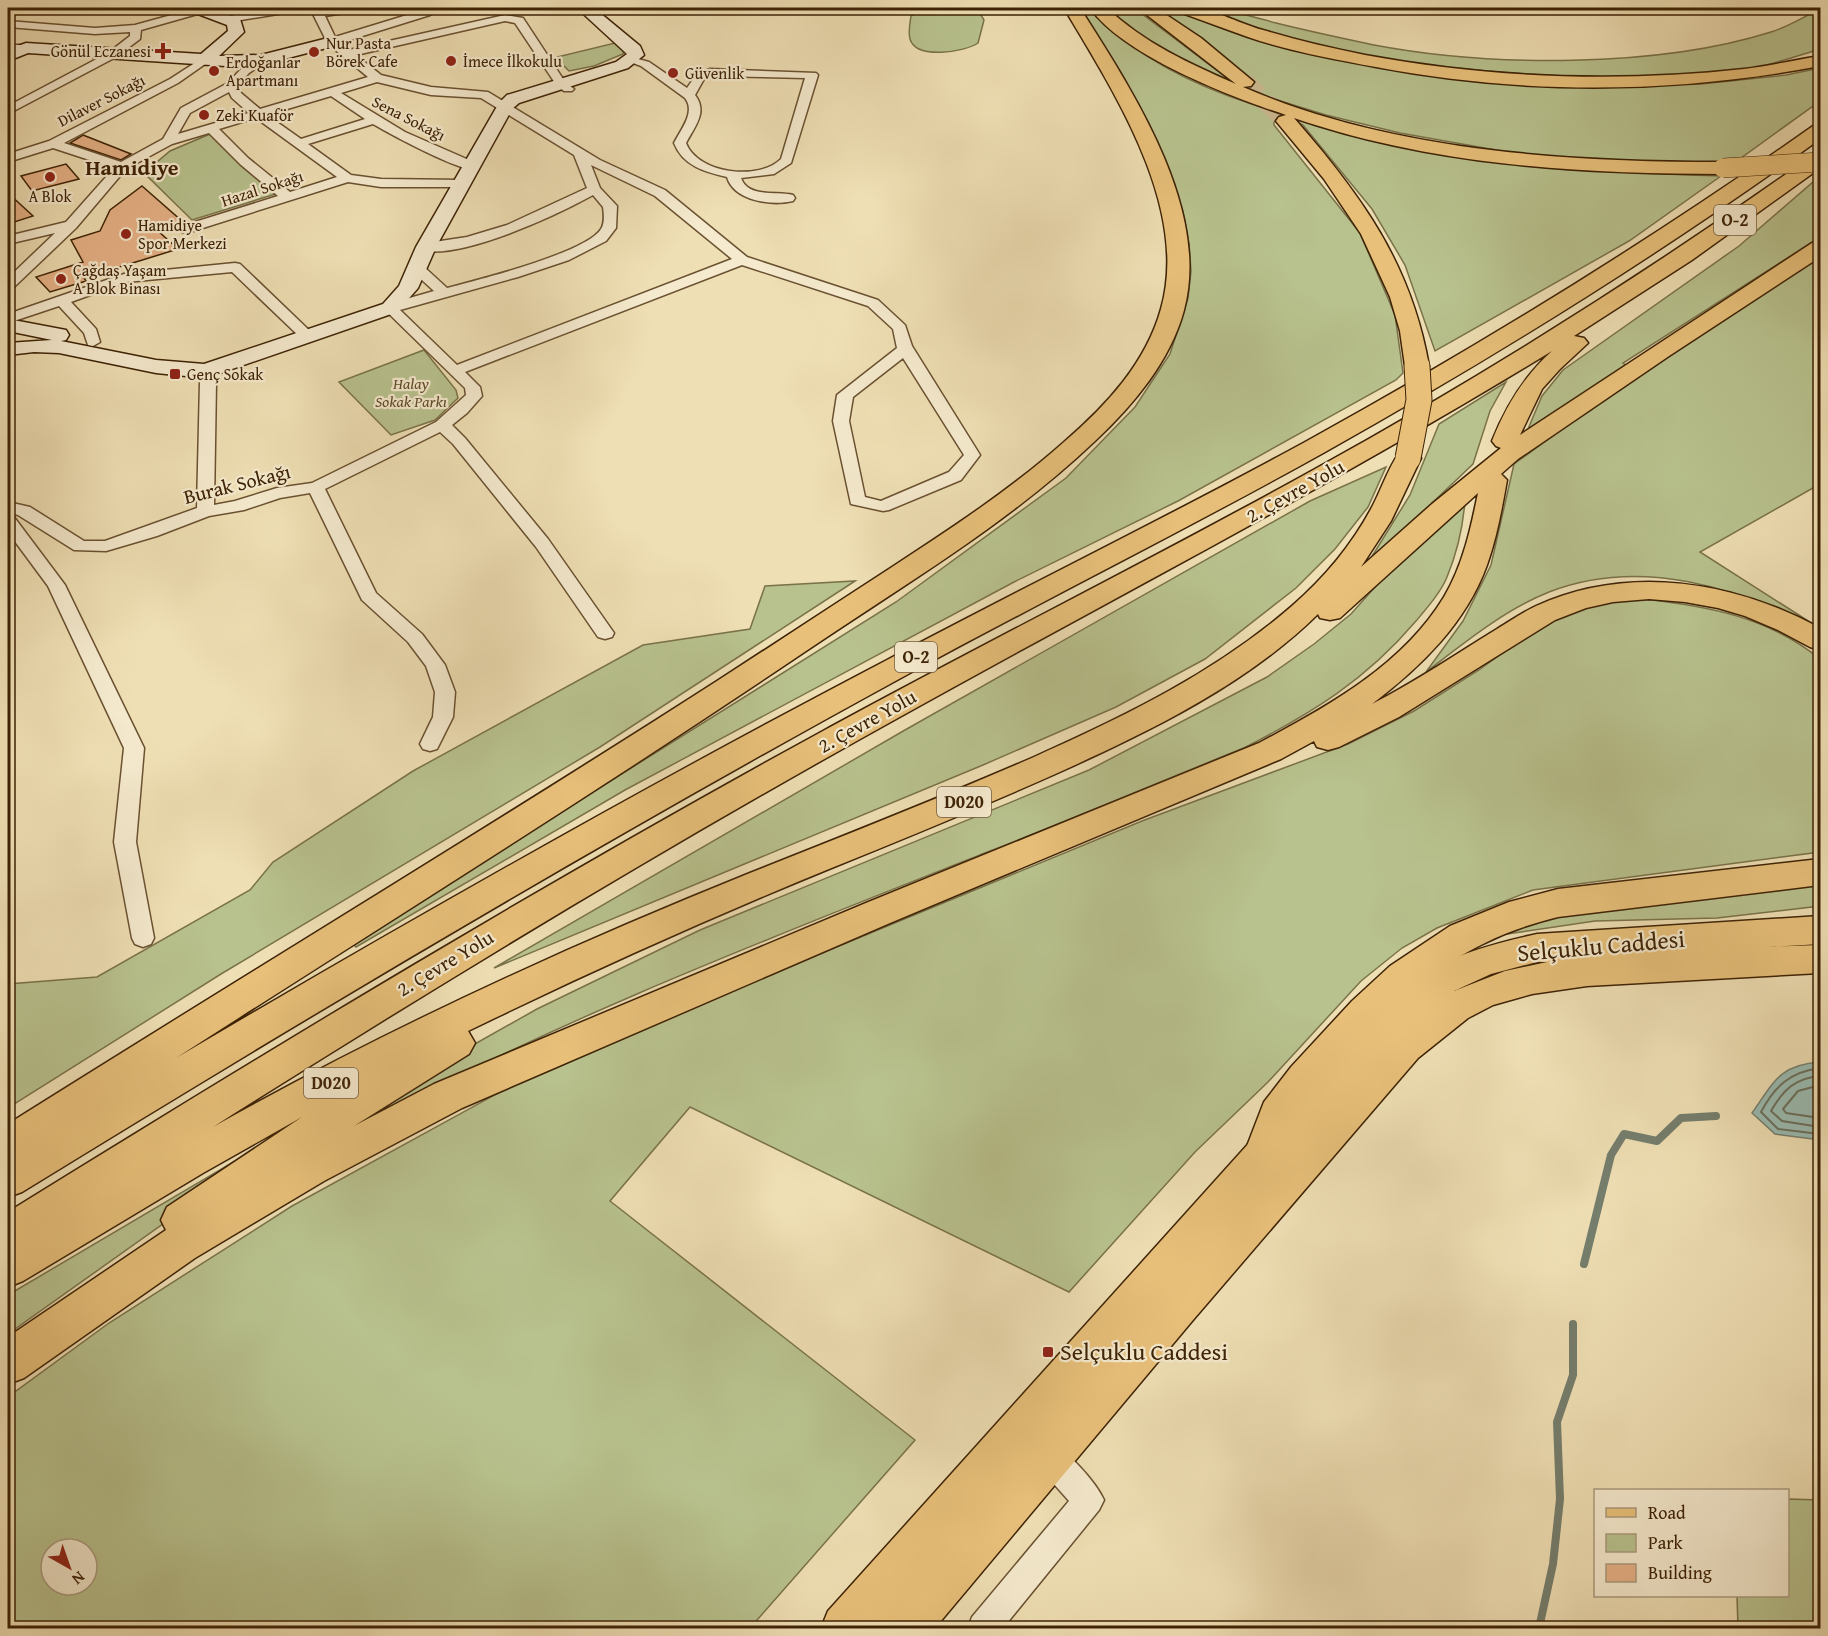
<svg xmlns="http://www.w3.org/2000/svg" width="1828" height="1636" viewBox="0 0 1828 1636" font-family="'Gentium Book Plus',serif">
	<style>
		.green { fill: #b8c28e; stroke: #7a724a; stroke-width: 1.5; fill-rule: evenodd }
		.water { fill: #9abcb2; stroke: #757e6d; stroke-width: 1.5 }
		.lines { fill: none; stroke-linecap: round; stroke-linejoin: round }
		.shore { stroke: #6c6f5c; stroke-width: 2 }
		.stream { stroke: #757e6d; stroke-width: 8 }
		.building { fill: #e6b287; stroke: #3d2205; stroke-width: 1.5 }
		.highway-tunnel { stroke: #cbb991; stroke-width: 19; stroke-dasharray: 19 10; stroke-linecap: butt }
		.street-casing { stroke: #6a5131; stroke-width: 3 }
		.secondary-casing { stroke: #3d2205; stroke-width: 3 }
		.primary-casing { stroke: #3d2205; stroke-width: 3 }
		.highway-casing { stroke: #3d2205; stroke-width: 3 }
		.street { fill: #f5eace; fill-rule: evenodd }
		.secondary { fill: #f5eace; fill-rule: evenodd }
		.primary { fill: #e8c07a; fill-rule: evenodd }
		.highway { fill: #e8c07a; fill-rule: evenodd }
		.highway-bridge-far1-casing { stroke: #3d2205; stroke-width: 20; stroke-linecap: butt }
		.highway-bridge-casing { stroke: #3d2205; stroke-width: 27; stroke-linecap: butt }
		.highway-bridge-far1 { stroke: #e8c07a; stroke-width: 19 }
		.highway-bridge { stroke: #e8c07a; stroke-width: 25 }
		.poi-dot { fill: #8f2418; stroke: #f5eace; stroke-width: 2 }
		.labels { text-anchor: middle; stroke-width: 4.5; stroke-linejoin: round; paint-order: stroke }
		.far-poi-label { font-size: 16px; fill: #3d2205; stroke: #f5eace; text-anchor: start }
		.far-street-label { font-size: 16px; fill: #3d2205; stroke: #f5eace }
		.far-park-label { font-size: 16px; font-style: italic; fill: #5c4a27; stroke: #f5eace }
		.shield { fill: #f5eace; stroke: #745e41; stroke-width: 1.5 }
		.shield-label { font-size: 18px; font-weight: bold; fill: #3d2205 }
		.street-label { font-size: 20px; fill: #3d2205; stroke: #f5eace }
		.far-district-label { font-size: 22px; font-weight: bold; fill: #3d2205; stroke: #f5eace }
		.near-street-label { font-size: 24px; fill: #3d2205; stroke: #f5eace }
		.near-poi-label { font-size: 24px; fill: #3d2205; stroke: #f5eace; text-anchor: start }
	</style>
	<rect width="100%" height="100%" fill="#efdfb4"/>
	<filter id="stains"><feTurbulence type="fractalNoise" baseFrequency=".00333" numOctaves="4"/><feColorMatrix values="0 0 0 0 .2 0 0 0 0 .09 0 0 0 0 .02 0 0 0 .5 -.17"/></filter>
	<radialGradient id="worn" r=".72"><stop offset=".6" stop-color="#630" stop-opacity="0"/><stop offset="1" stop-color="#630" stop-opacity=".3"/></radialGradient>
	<!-- green -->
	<path class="green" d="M925,8C940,5 976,2 984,20L978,43C965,52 916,60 910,39C908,32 910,23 911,16Z
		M1079,8H1088C1165,90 1285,117 1392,140C1422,147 1454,155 1485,160C1563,172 1643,173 1721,176L1629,241L1435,351L1405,265L1372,209L1303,125L1289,118L1274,119V125L1360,233L1395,315L1403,373L1396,380L1178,501L1014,582L625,790L356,947L352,943L896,602L1066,478L1135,407L1170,354L1188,298L1191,271L1189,244L1183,212L1170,178Z
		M1103,8H1134L1235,84L1252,82L1156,8H1172L1209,22L1341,59L1571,86L1701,84L1786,75L1820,68V101L1734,163L1696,165L1524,155L1400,133L1326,115L1242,89L1160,50Z
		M1196,8C1223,7 1249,16 1276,23C1308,31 1341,38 1374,45C1490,67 1657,68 1771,32C1788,27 1805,16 1820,9V49C1797,56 1774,64 1750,69C1734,72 1717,72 1701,73C1648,78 1595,79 1542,75C1424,68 1306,53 1196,8Z
		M615,43L624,50L623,54L594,66L569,71L557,59V57Z
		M210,134L276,194L192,220L144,173L170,151Z
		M1820,176V237L1623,363L1627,366L1528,429L1542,396L1563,370L1739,246Z
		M1820,257V484L1700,552L1816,626L1820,619V633C1740,586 1639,557 1549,592C1504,610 1464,643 1426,672L1463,621L1491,565L1514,464L1651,364Z
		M424,350L456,390L458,398L435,420L391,435L339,382Z
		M1506,382L1490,411L1473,464L1366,566L1410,495L1439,424Z
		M1386,467L1368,507L1335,549L1296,588L1205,659L1116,707L983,765L494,968L905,730L1310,501Z
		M1465,501C1463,526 1457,553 1447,577C1441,592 1427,608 1416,621C1365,681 1312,713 1244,748C1159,782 1075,818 990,851C767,939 543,1025 333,1141L443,1062L537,1009L700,930L1089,770L1267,677L1314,644L1351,614L1392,568Z
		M855,581L600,747L221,974L8,1108V984L97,977L250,890L273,862L413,771L643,645L750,629L765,586Z
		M1643,599C1708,606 1768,617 1820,659V852L1533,890L1437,928L1402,948L1361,981L1268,1082L1195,1152L1069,1292L690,1107L610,1201L915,1440L750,1628H8V1397L109,1323L292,1206L520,1081L657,1021L1142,821L1348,744L1414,711L1479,670L1545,622L1582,608L1613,600ZM51,1549H87V1585H51Z
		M1820,880V906L1717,918L1595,921L1487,937L1568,910Z
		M281,1134L284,1138L8,1334V1295Z
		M1788,1499L1820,1500V1628H1738L1737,1596H1788Z"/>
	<!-- water -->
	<path class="water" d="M1820,1062V1140L1775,1134L1752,1113C1774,1082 1779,1065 1820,1062Z"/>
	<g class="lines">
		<!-- shore -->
		<path class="shore" d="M1820,1068C1790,1072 1775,1086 1761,1112L1778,1129L1820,1134
			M1820,1076C1795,1078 1783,1090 1771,1111L1782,1121L1820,1127
			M1820,1085L1798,1091L1783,1109L1786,1113L1820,1118"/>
		<!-- stream -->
		<path class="stream" d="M1584,1264L1611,1155L1624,1134L1657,1141L1681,1118L1716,1116
			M1539,1628L1553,1564L1560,1499L1557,1422L1573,1375V1324"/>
	</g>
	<!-- building -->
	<path class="building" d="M83,135L131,154L121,160L70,143Z
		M66,164L79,179L32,191L21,176Z
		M142,186L183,222L157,230L178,249L84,278L86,281L50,292L36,277L83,262L71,240L100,231L110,210Z
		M8,193L33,216L8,224Z"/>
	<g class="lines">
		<!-- highway-tunnel -->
		<path class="highway-tunnel" d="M1245,82L1286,121"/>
		<!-- street casing -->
		<g class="street-casing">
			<path id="street" d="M197,8H226L225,10L201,13L141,30L140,39L116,57L8,114V106L108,53L130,36V32L95,34L8,27V21L95,28L135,25Z
				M279,8H301L296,11L229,22L224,19L229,16Z
				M310,8H320L321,10L362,8L357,11L325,16L335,37L430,8H443L430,15L340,43L349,50L505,15L523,18L565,82L574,89L572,91H564L557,86L515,23L505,21L356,55L381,75L431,87L488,92L600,160L665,190L747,257L878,300L905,325L912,346L980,455L961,480L889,510L883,511L851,504L833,421L837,395L897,348L893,329L868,306L742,265L465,372L480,387L482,396L467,413L452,425L465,438L548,539L614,633L612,637L605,639L598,637L536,547L453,444L440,432L325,489L376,593L422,634L445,665L455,692L453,717L437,749L430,751L423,749L420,744L433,717L435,692L426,666L408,642L362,600L310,493L280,498L244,510L209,516L157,536L106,551L74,550L18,515L8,512V502L30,507L84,541H105L197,508L200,382L198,371L206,366L214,371L216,382L214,505L235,501L277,488L312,483L436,422L466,395L465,388L383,308L385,305L434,291L412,271L410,268L412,265H422L447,288C477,280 586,253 601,229C605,223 604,214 603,207L593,195C557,215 461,260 421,250L419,247L421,244L467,237L507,225L587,188L574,155L481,98L431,95L377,82L341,93L405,132L478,164L479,167L478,170C462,173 390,134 373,124L308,144L351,175L381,179L462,180L467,181L468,184L467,187H381L348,182L187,233L182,232L180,229L182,226L278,196L240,164L209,133L172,144L126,169L76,228L13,288L8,289V278L55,233L8,244V236L66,222L114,168L53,148L8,162V154L49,141L170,79L204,57L210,60L208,62L178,83L64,143L121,162L163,139L181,108L228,83L241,69L261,57L267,60L265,62L249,73L238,85L241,93L260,109L368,77L328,44ZM229,92L232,98L249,113L178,134L190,113ZM331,96L365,119L301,139L267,115ZM256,118L337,177L290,192L248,158L219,129ZM591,165L655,196L732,259L457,365L400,310L518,277L569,260L606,241L616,228L617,206L600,188ZM903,358L964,455L949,472L881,501L865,497L849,421L853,397Z
				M8,45H26L32,48L26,51H8Z
				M631,57L649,62L687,88L696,75L710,69L816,73L818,75L791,163L774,174L741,178C748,198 776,191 793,195L795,198L793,201C772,206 734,201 727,177C705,172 683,166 674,143C681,129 696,112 685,98L641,66L625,60ZM712,76L805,78L781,159C759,181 698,174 686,143C695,126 708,112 695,95L704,79Z
				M235,263L240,264L312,333L314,336L312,339H302L232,272L126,282L71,302L96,329L100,342L93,346L88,345L84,333L59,306L8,323V314L124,274Z
				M8,516L14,517L65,585L144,748L136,842L154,938L151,944L143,947L135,944L132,938L114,842L124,748L48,586L8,532Z
				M1048,1441C1066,1449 1096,1482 1104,1500L1099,1510L1003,1628H968L972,1617L1069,1501L1038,1466L1033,1456L1038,1446Z"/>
		</g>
		<!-- secondary casing -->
		<g class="secondary-casing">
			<path id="secondary" d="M187,8H208L240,19L244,32L219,56L261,55L332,37L340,42L338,45L261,65L241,67L28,53L8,61V50L26,43L201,54L228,31L227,25L190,11Z
				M577,8H594L640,46L644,55L628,68L519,103L512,109L436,247L418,288L397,312L206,378L156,373L59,353L34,352L8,355V343L52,340L8,331V319L66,330L69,335L66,340L61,341L156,360L204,364L383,304L399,286L416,247L499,103L507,95L616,62L627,54Z"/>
		</g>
		<!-- primary casing -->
		<g class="primary-casing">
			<path id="primary" d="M1820,916V944L1767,947L1820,945V973L1587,986L1532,994L1493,1005L1468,1018L1418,1058L1193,1320L935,1628H879L880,1625L877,1628H821L828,1611L1339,1043C1401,976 1448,953 1537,934ZM1537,962H1547L1505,971L1454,991L1491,974Z"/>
		</g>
		<!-- highway casing -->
		<g class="highway-casing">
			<path id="highway" d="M1064,8H1080C1132,90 1211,209 1184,310C1170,362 1133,405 1095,441C1008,524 902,586 803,653C597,792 385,924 176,1058C410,920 646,786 887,660C1026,586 1168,517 1307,441C1481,345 1650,241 1813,126L1820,124V139C1662,253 1496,356 1325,452C1185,530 1040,602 899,679C602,841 311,1014 22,1192L8,1197V1124C243,976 482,832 717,681C773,645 829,608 886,571C947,531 1009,491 1064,442C1106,406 1146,363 1161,309C1190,208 1114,92 1064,8Z
				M1090,8H1107C1144,43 1190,64 1236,84L1138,8H1156L1201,38L1254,82L1251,86L1243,87C1390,151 1564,162 1723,162L1730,164L1733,168L1730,172L1723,174C1579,174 1431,165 1294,118C1361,195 1411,263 1429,366L1425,371L1417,373L1409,371L1405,366L1400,331L1390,297L1361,234L1324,179L1276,121L1279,117L1286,115C1231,97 1124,56 1090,8Z
				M1177,8C1207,4 1234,22 1263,30C1296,40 1330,48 1365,55C1490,78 1617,83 1744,69C1769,66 1795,60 1820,56V66C1673,94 1524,95 1376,67C1333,59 1289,51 1248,37C1225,29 1202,20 1179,12Z
				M1820,153V168L1692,260L1574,336L1584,338L1588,343L1560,369L1542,389L1520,435L1812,243L1820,242V257L1669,356L1518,459L1501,474L1507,480C1502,508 1497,537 1487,565C1466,623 1421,667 1372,704C1415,682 1456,654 1497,629C1510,621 1523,612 1536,606C1629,564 1733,581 1820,628V650L1810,647L1778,630L1745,616L1718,608L1685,602L1649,599L1613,602L1586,608L1555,620L1399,717L1339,747L1328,750L1317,747L1314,741L1281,759L890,923L462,1108L324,1181L195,1258L24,1378L8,1384V1337L166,1230L161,1220L167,1207L302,1117L203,1173L23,1281L8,1287V1212C276,1046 546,882 823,731C986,642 1153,559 1315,469C1487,374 1653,269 1813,155ZM1552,351C1524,376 1506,406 1492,441L1496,446L1501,448L1432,504L1361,567L1391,521L1421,458L1417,453L1408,450L1399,453C1387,470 1381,491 1371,509C1351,546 1324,578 1292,606C1216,672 1126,716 1034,757C940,798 845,835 750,873C566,947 385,1030 213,1127C434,987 658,851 887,724C1109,600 1335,484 1552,351ZM1478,493C1471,528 1463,565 1444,597C1403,665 1327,707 1259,743L866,903L434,1084L354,1126L469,1054L475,1043L468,1031C587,973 707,919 829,869C908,837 986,805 1062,771C1152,730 1247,684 1318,614L1320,618L1330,620L1340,618Z
				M1820,859V885L1558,917C1464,940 1411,985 1348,1056C1330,1077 1311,1097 1296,1120C1287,1135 1283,1156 1276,1172L1262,1177L1248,1172L1242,1159L1264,1102L1291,1067L1352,1001L1390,966L1450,926L1509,902L1558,889Z"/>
		</g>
		<!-- street -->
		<use href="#street" class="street"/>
		<!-- secondary -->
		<use href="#secondary" class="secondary"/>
		<!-- primary -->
		<use href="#primary" class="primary"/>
		<!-- highway -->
		<use href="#highway" class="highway"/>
		<!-- highway-bridge-far1 casing -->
		<g class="highway-bridge-far1-casing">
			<path id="highway-bridge-far1" d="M1723,168L1820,162"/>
		</g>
		<!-- highway-bridge casing -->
		<g class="highway-bridge-casing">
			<path id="highway-bridge" d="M1408,458L1419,400L1417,366"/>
		</g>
		<!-- highway-bridge-far1 -->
		<use href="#highway-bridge-far1" class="highway-bridge-far1"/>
		<!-- highway-bridge -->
		<use href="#highway-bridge" class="highway-bridge"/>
	</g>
	<!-- markers -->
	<g class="poi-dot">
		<path d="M160 42h6v6h6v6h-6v6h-6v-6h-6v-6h6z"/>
		<circle cx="314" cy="52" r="6"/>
		<circle cx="451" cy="61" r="6"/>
		<circle cx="214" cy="71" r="6"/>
		<circle cx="673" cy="73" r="6"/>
		<circle cx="204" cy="115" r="6"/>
		<circle cx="50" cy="177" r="6"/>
		<circle cx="126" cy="234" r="6"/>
		<circle cx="61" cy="279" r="6"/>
		<rect x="169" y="368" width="12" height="12" rx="3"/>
		<rect x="1042" y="1346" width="12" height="12" rx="3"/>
	</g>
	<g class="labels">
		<!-- far-poi labels -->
		<g class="far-poi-label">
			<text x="326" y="49">Nur Pasta<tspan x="326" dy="18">Börek Cafe</tspan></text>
			<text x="151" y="57" text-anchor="end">Gönül Eczanesi</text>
			<text x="463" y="67">İmece İlkokulu</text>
			<text x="226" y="68">Erdoğanlar<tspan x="226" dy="18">Apartmanı</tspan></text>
			<text x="685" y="79">Güvenlik</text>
			<text x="216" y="121">Zeki Kuaför</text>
			<text x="50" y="202" text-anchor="middle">A Blok</text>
			<text x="138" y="231">Hamidiye<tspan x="138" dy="18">Spor Merkezi</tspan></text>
			<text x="73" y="276">Çağdaş Yaşam<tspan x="73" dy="18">A Blok Binası</tspan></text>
			<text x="187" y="380">Genç Sokak</text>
		</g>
		<!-- far-street labels -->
		<g class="far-street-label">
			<text transform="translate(101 100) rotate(-27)" y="6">Dilaver Sokağı</text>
			<text transform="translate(409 118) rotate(27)" y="6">Sena Sokağı</text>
			<text transform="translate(262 188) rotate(-18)" y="6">Hazal Sokağı</text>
		</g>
		<!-- far-park labels -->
		<g class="far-park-label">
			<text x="411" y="389">Halay<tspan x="411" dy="18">Sokak Parkı</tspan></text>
		</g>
		<!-- shield labels -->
		<g class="shield">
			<rect x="1714" y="205" width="42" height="30" rx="4.5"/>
			<rect x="895" y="642" width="42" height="30" rx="4.5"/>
			<rect x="937" y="787" width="54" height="30" rx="4.5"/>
			<rect x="304" y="1068" width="54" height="30" rx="4.5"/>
		</g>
		<g class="shield-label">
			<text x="1735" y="226">O-2</text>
			<text x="916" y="663">O-2</text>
			<text x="964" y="808">D020</text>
			<text x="331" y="1089">D020</text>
		</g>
		<!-- street labels -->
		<g class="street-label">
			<text transform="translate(237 484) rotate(-14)" y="7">Burak Sokağı</text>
			<text transform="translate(1295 491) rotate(-29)" y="7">2. Çevre Yolu</text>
			<text transform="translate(867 721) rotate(-29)" y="7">2. Çevre Yolu</text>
			<text transform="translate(445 963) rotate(-31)" y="7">2. Çevre Yolu</text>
		</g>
		<!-- far-district labels -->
		<g class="far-district-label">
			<text x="132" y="175">Hamidiye</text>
		</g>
		<!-- near-street labels -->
		<g class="near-street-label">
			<text transform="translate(1601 946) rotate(-5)" y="8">Selçuklu Caddesi</text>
		</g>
		<!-- near-poi labels -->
		<g class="near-poi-label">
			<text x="1060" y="1360">Selçuklu Caddesi</text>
		</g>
	</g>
	<!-- margin -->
	<rect width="1828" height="1636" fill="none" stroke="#efdfb4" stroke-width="30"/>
	<rect x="9" y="9" width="1810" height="1618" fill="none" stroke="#3d2205" stroke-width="3"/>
	<rect x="15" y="15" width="1798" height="1606" fill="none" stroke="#3d2205" stroke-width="1.5"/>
	<!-- legend -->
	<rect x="1594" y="1489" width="195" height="108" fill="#f5eace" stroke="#ab9a7e" stroke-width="1.5"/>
	<rect x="1606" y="1508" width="30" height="9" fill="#e8c07a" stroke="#ab9a7e" stroke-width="1.5"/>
	<text x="1648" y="1519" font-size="18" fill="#3d2205">Road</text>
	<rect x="1606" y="1534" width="30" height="18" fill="#b8c28e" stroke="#ab9a7e" stroke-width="1.5"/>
	<text x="1648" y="1549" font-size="18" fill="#3d2205">Park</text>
	<rect x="1606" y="1564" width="30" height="18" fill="#e6b287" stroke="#ab9a7e" stroke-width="1.5"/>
	<text x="1648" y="1579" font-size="18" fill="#3d2205">Building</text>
	<!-- north arrow -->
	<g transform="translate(69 1567) rotate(140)"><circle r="28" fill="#f5eace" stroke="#ab9a7e" stroke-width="1.5"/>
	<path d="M0-4.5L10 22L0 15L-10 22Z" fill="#8f2418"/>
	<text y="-9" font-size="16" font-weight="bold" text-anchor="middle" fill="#3d2205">N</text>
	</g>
	<rect width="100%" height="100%" filter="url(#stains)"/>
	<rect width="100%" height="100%" fill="url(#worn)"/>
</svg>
